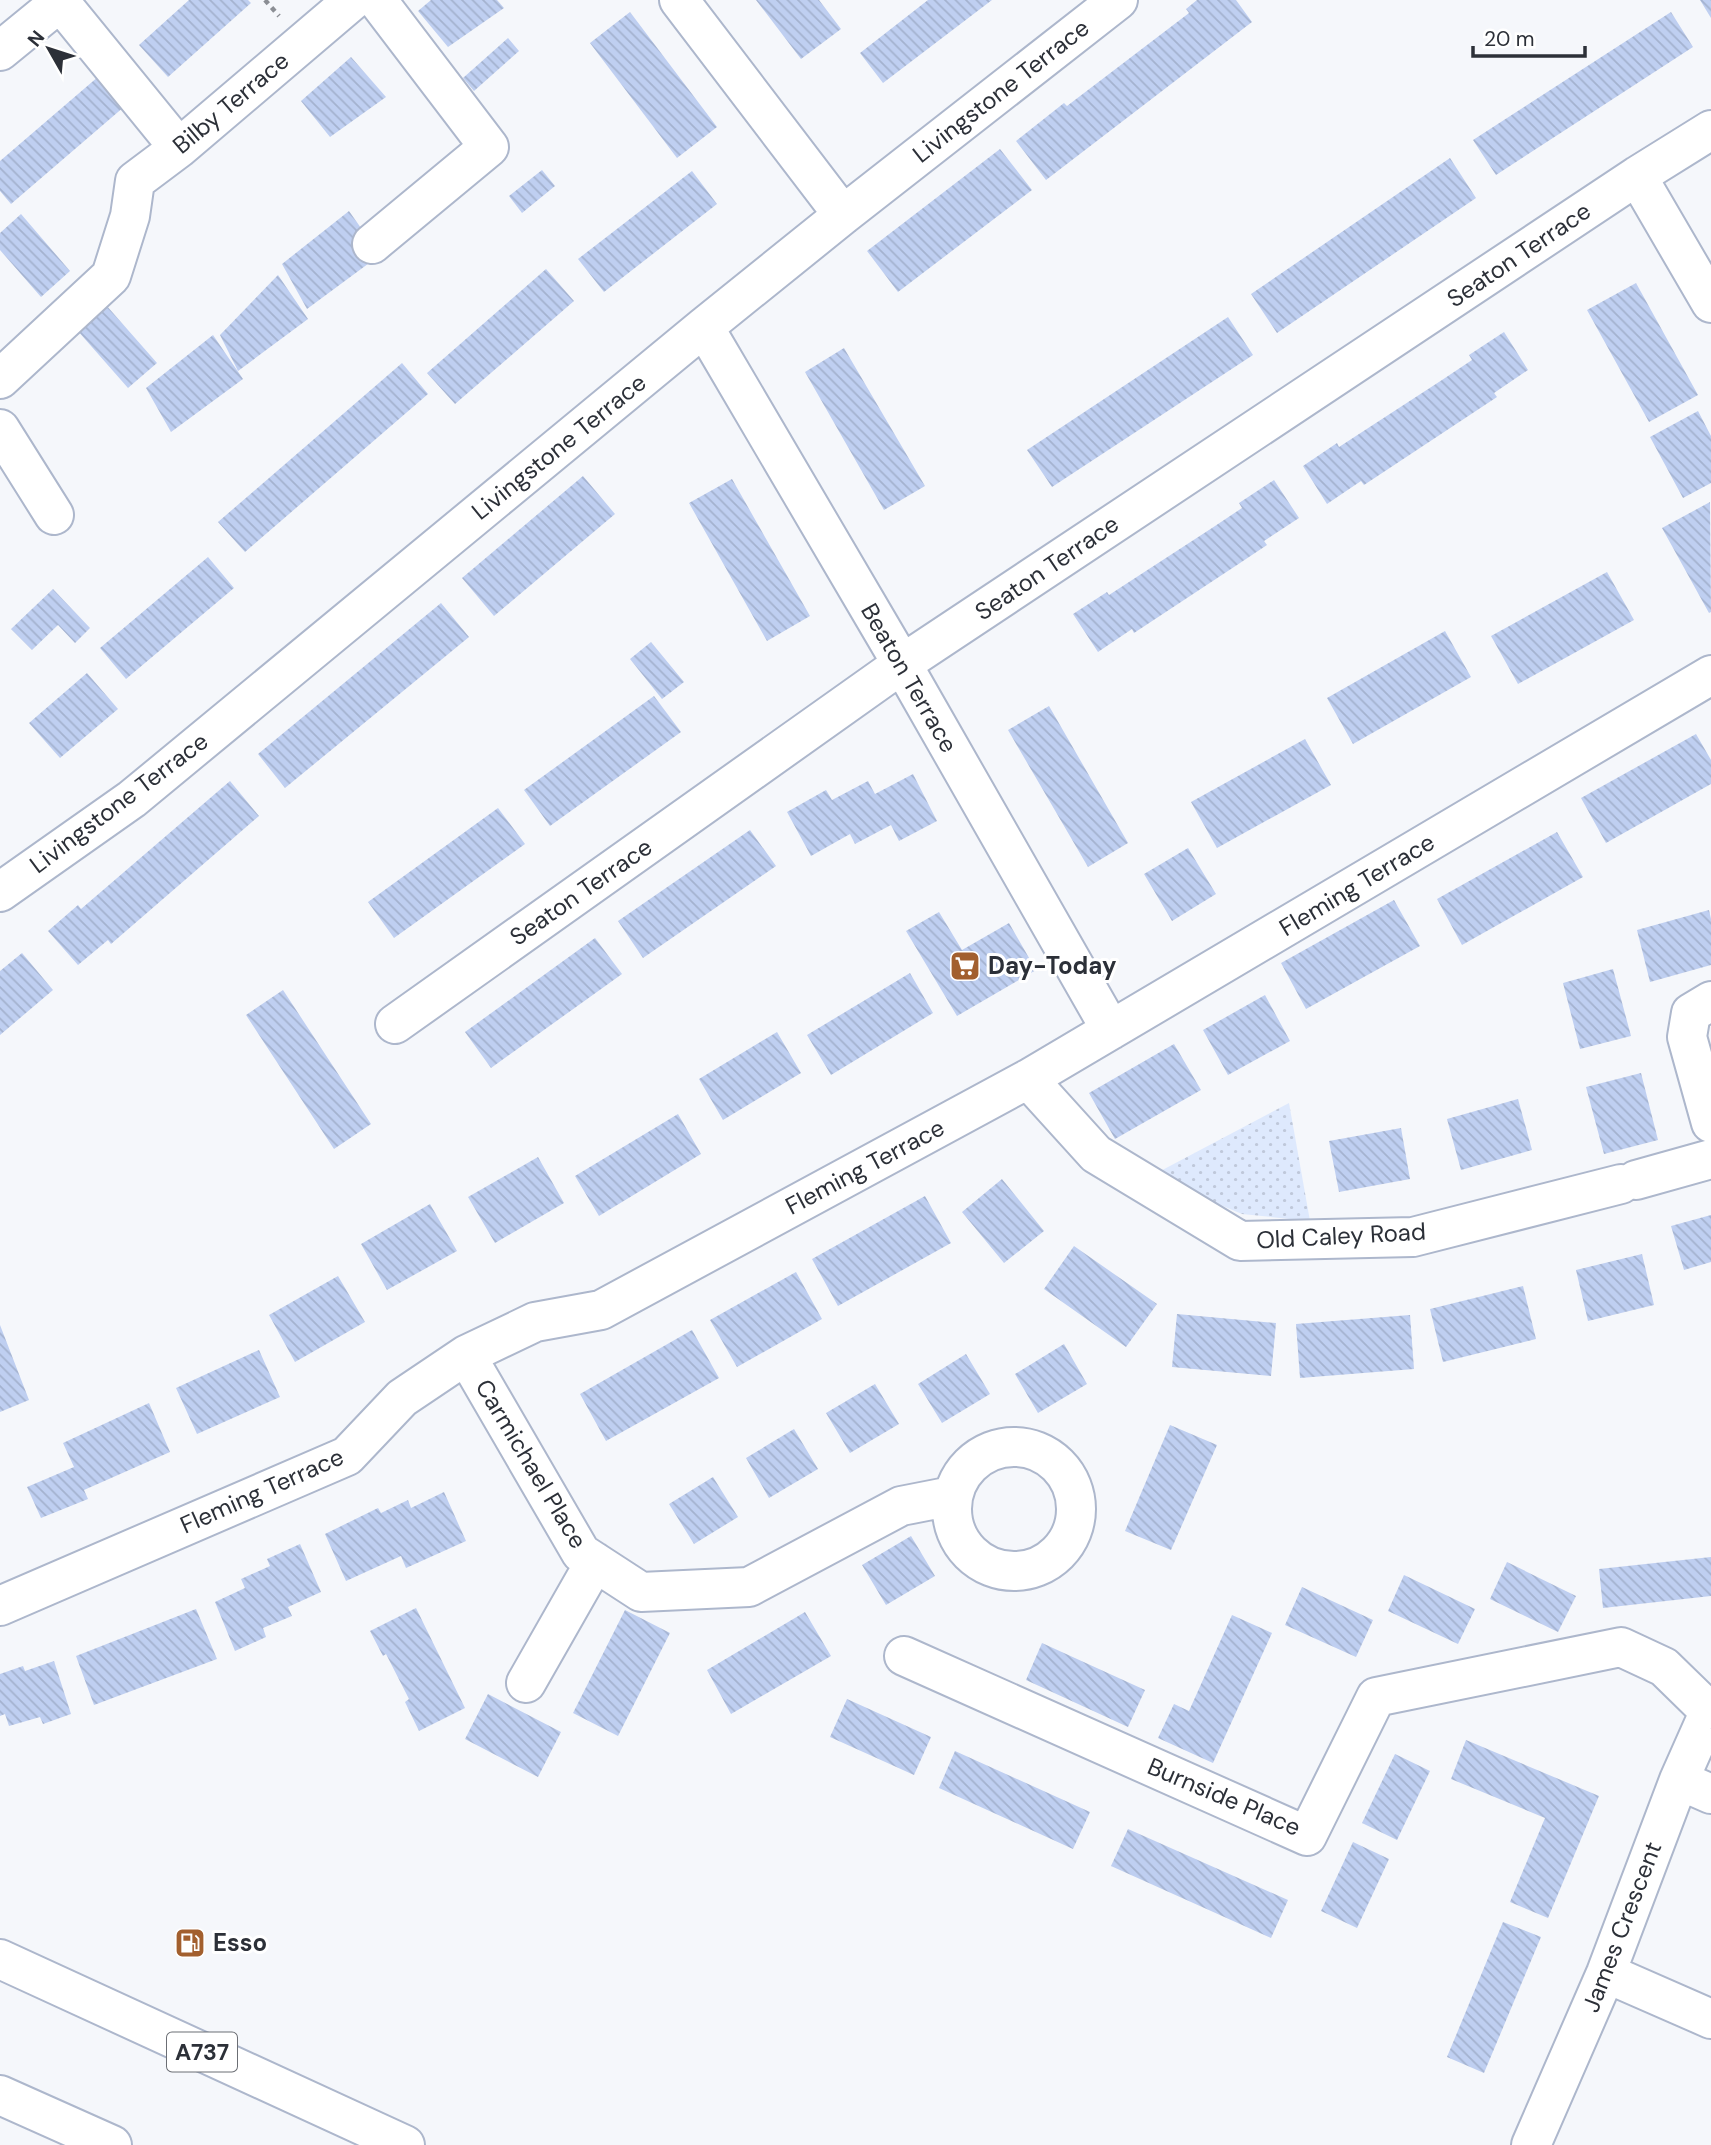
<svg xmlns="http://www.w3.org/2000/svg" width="1711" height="2145" viewBox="0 0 1711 2145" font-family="'DM Sans',sans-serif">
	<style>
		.grass { fill: url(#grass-dots) }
		.building { fill: url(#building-back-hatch) }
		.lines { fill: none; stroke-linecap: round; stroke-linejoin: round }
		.minor-casing { stroke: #adb7cc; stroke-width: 42 }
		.major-casing { stroke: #adb7cc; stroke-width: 42 }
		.path { stroke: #8b8e94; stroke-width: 4.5; stroke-dasharray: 5 5; stroke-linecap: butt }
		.minor { stroke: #fff; stroke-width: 38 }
		.major { stroke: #fff; stroke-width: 38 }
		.labels { text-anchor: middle; stroke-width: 6; stroke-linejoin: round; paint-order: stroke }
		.shield { fill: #fff; stroke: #6b6e74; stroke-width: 2 }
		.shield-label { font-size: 23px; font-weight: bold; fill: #2c3038 }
		.street-label { font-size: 24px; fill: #2c3038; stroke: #fff }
		.poi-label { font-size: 24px; font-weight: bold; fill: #2c3038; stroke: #fff; text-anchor: start }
	</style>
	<defs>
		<pattern id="grass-dots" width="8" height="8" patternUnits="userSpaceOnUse" patternTransform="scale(1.75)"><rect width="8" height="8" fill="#dee9fd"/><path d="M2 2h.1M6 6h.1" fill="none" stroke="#bfc8da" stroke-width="1.8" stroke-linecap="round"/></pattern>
		<pattern id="building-back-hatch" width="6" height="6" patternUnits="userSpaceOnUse" patternTransform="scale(1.75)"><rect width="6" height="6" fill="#bfcff1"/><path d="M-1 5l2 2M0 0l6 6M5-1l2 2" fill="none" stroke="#a4b2cf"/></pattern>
	</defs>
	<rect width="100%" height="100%" fill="#f5f7fb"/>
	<!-- grass -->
	<path class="grass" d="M1289,1103L1310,1221L1242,1214L1151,1176Z"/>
	<!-- building -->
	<path class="building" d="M189,0H248L251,3L168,77L139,45Z
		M431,0H497L504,8L448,47L418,11Z
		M756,0H819L841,29L801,59Z
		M928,0H992L883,83L860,53Z
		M1197,0H1236L1252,22L1046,180L1016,141L1064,103L1067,106L1189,13L1186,9Z
		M1700,0H1711V18Z
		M630,12L717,127L677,158L590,43Z
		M1671,12L1693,47L1496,175L1473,140Z
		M508,38L519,51L474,91L463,78Z
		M351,57L386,97L330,137L301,101Z
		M99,76L125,106L11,204L0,191V161Z
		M1000,149L1032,190L898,292L867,251Z
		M1450,158L1476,198L1277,333L1251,294Z
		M542,170L555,186L522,213L509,196Z
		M692,171L717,204L604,292L578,259Z
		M349,211L380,255L307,309L282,264Z
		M21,214L70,271L41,297L0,250V233Z
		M546,269L574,301L455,404L427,373Z
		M278,275L308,319L238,371L220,335Z
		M1636,283L1698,395L1649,422L1587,310Z
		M106,305L157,363L128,388L77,330Z
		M1228,317L1253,355L1052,487L1027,450Z
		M1504,332L1528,370L1494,393L1497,397L1364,485L1361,481L1327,504L1303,466L1337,443L1339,447L1442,380L1472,360L1469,355Z
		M213,335L243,379L171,432L146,388Z
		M844,348L925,486L884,510L805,372Z
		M402,363L428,394L245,552L218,522Z
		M1698,411L1711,436V483L1683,498L1650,437Z
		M583,476L615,514L494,616L462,578Z
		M732,479L810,616L767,641L689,503Z
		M1274,480L1299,518L1264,541L1267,545L1237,565L1134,633L1132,629L1098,652L1073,614L1107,592L1109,595L1212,528L1242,508L1239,503Z
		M1710,502L1711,612L1709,613L1662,528Z
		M208,557L234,588L126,679L100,648Z
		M1607,572L1634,620L1518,684L1491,636Z
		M53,589L90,628L75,643L58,625L32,650L11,629Z
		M441,603L469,637L285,788L258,754Z
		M1445,631L1471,677L1353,744L1327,698Z
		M651,642L684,682L662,699L630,659Z
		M87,673L118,709L60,758L29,723Z
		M654,696L681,732L550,826L524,790Z
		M1049,706L1128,843L1088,867L1008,730Z
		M1696,734L1711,760V784L1606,843L1581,798Z
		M1305,739L1331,785L1217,848L1191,802Z
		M913,774L937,821L899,841L891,825L855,844L850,834L811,856L787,812L826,790L832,800L868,781L875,794Z
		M230,781L259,816L111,944L108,940L78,965L48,931L78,905L81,909Z
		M498,808L525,844L394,938L368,902Z
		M750,830L776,866L643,958L618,921Z
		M1557,832L1583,877L1462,945L1437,899Z
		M1188,848L1216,894L1172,921L1144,874Z
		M1394,900L1420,946L1306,1009L1281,963Z
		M1709,910L1711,919V965L1650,982L1637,930Z
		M939,912L962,950L1009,923L1036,970L957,1016L906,931Z
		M595,938L622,974L491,1068L465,1032Z
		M22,953L53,990L0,1035V971Z
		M1613,969L1631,1036L1580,1049L1563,983Z
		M910,973L933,1013L831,1075L807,1035Z
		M283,990L371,1124L334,1149L246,1015Z
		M1265,995L1290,1041L1228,1075L1203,1030Z
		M777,1032L801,1073L723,1120L699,1079Z
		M1174,1044L1201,1090L1115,1139L1089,1093Z
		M1641,1073L1658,1140L1604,1154L1586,1087Z
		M1518,1099L1532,1150L1461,1170L1447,1119Z
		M678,1114L701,1154L599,1216L575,1176Z
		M1401,1128L1410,1179L1339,1192L1329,1141Z
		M538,1157L564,1203L495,1243L468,1197Z
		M1002,1179L1044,1231L1004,1263L962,1212Z
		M925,1196L951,1243L838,1306L812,1259Z
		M430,1204L457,1251L387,1290L361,1244Z
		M1711,1215V1262L1684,1270L1671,1226Z
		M1074,1246L1157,1304L1126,1347L1044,1289Z
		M1642,1254L1654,1305L1588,1321L1576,1270Z
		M796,1272L822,1319L737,1367L710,1320Z
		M338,1276L365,1322L295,1362L269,1315Z
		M1523,1286L1536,1339L1443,1362L1430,1309Z
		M1177,1314L1276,1323L1271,1376L1172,1367Z
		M1410,1315L1414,1369L1300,1378L1296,1324Z
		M0,1325L29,1400L0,1412Z
		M692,1330L719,1378L606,1441L580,1394Z
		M1064,1344L1087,1384L1038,1413L1015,1374Z
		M259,1350L280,1397L197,1434L176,1388Z
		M966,1354L990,1394L942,1423L918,1384Z
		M875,1384L899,1424L850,1453L826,1413Z
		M149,1403L170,1452L84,1490L88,1499L41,1518L27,1487L74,1467L63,1443Z
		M1170,1425L1217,1445L1171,1550L1125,1531Z
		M794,1429L818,1469L769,1498L746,1458Z
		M713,1477L738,1517L694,1544L669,1504Z
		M444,1492L466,1541L406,1568L401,1556L346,1581L325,1534L378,1508L381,1513L408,1500L411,1508Z
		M911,1536L935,1576L886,1605L862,1565Z
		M300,1544L321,1592L288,1607L292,1616L263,1628L266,1637L235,1651L215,1602L245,1588L241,1579L270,1566L267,1559Z
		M1711,1557V1596L1603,1608L1599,1569Z
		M1507,1562L1576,1596L1558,1632L1490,1599Z
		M1404,1575L1475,1609L1458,1644L1388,1611Z
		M1302,1587L1373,1620L1356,1657L1285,1625Z
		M416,1608L465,1708L419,1731L405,1702L409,1699L386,1654L383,1656L370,1631Z
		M196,1609L217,1659L94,1705L76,1656Z
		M625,1610L670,1633L618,1736L573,1713Z
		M805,1612L831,1656L731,1714L707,1670Z
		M1232,1615L1272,1633L1213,1763L1158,1738L1174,1704L1189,1711Z
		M1042,1643L1145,1690L1128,1727L1026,1680Z
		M54,1661L71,1714L43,1724L40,1717L9,1726L5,1714L0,1716V1674L23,1666L25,1671Z
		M488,1694L561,1732L538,1777L465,1739Z
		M847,1699L931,1737L914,1775L830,1737Z
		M1466,1740L1599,1796L1548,1918L1510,1902L1545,1818L1451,1779Z
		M955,1751L1090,1812L1073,1849L939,1788Z
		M1395,1754L1430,1771L1397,1840L1362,1823Z
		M1128,1829L1288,1900L1271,1938L1111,1866Z
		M1353,1842L1389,1859L1357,1928L1321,1911Z
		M1503,1922L1541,1937L1484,2073L1447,2057Z"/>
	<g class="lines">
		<!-- minor casing -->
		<g class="minor-casing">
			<path id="minor" d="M679,0L843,215
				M0,51L60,2L179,148
				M1637,176L1711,303
				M372,244L489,147L377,0
				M704,327L902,664L1111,1030
				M0,379L111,276L130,216L135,181L179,148L353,0
				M0,429L54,515
				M0,892L132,799L704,327L843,215L1118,0
				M1711,1001L1691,1013L1687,1037L1711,1123
				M395,1024L902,664L1637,176L1711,130
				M1028,1079L1096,1154L1240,1241L1413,1237L1621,1184
				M1636,1180L1711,1159
				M466,1355L581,1553L641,1592L749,1587L901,1506L952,1496
				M952 1509a62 62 0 1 1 124 0a62 62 0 1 1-124 0Z
				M0,1606L347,1456L402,1398L466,1355L535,1322L601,1310L1028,1079L1711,675
				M904,1656L1307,1836L1376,1697L1621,1647L1664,1667L1708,1710
				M526,1683L595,1562
				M1679,1780L1711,1794
				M1606,1973L1711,2019
				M0,2095L112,2145
				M1531,2145L1606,1973L1679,1780L1711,1708"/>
		</g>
		<!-- major casing -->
		<g class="major-casing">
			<path id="major" d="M0,1959L405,2145"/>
		</g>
		<!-- path -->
		<path class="path" d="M265,0L279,16"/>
		<!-- minor -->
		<use href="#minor" class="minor"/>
		<!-- major -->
		<use href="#major" class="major"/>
	</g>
	<!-- icons -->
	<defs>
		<g id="supermarket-square" transform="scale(1.575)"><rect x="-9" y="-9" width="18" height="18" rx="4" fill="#a25f2e" stroke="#fff"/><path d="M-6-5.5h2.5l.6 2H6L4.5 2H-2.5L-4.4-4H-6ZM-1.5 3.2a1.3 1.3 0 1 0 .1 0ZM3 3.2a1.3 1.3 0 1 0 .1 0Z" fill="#fff"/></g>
		<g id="fuel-square" transform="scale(1.575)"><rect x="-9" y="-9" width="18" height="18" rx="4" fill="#a25f2e" stroke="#fff"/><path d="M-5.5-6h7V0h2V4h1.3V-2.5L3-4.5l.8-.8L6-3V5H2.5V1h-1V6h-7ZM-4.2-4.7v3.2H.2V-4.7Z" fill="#fff"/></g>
	</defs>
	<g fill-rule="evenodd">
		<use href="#supermarket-square" x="965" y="966"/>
		<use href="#fuel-square" x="190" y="1943"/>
	</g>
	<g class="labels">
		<!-- shield labels -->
		<rect class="shield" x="167" y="2032.5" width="70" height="39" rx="5"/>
		<g class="shield-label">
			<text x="202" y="2060">A737</text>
		</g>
		<!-- street labels -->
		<g class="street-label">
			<text transform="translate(1001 91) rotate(-38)" y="8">Livingstone Terrace</text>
			<text transform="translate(231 103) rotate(-40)" y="8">Bilby Terrace</text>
			<text transform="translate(1519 255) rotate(-34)" y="8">Seaton Terrace</text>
			<text transform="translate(559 447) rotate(-39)" y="8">Livingstone Terrace</text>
			<text transform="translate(1047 568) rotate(-34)" y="8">Seaton Terrace</text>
			<text transform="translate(909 678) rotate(60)" y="8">Beaton Terrace</text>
			<text transform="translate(119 803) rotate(-37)" y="8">Livingstone Terrace</text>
			<text transform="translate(1357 885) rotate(-31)" y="8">Fleming Terrace</text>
			<text transform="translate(581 892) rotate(-35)" y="8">Seaton Terrace</text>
			<text transform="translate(865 1167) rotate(-28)" y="8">Fleming Terrace</text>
			<text transform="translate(1341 1236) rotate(-3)" y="8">Old Caley Road</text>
			<text transform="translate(531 1464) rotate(59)" y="8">Carmichael Place</text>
			<text transform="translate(262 1491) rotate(-24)" y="8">Fleming Terrace</text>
			<text transform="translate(1224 1797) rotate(23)" y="8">Burnside Place</text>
			<text transform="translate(1622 1927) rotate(-69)" y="8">James Crescent</text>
		</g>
		<!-- poi labels -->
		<g class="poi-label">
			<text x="988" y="974">Day-Today</text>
			<text x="213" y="1951">Esso</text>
		</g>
	</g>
	<!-- north arrow -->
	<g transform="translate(49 49) rotate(309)" stroke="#ffffff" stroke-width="5" paint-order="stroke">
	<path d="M0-5L12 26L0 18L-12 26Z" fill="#2c3038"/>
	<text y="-10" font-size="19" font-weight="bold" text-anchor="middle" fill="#2c3038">N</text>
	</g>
	<!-- scale -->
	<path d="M1473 46v10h112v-10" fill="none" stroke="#2c3038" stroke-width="3.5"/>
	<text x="1484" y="46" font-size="21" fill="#2c3038" stroke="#ffffff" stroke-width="5" paint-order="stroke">20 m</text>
</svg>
